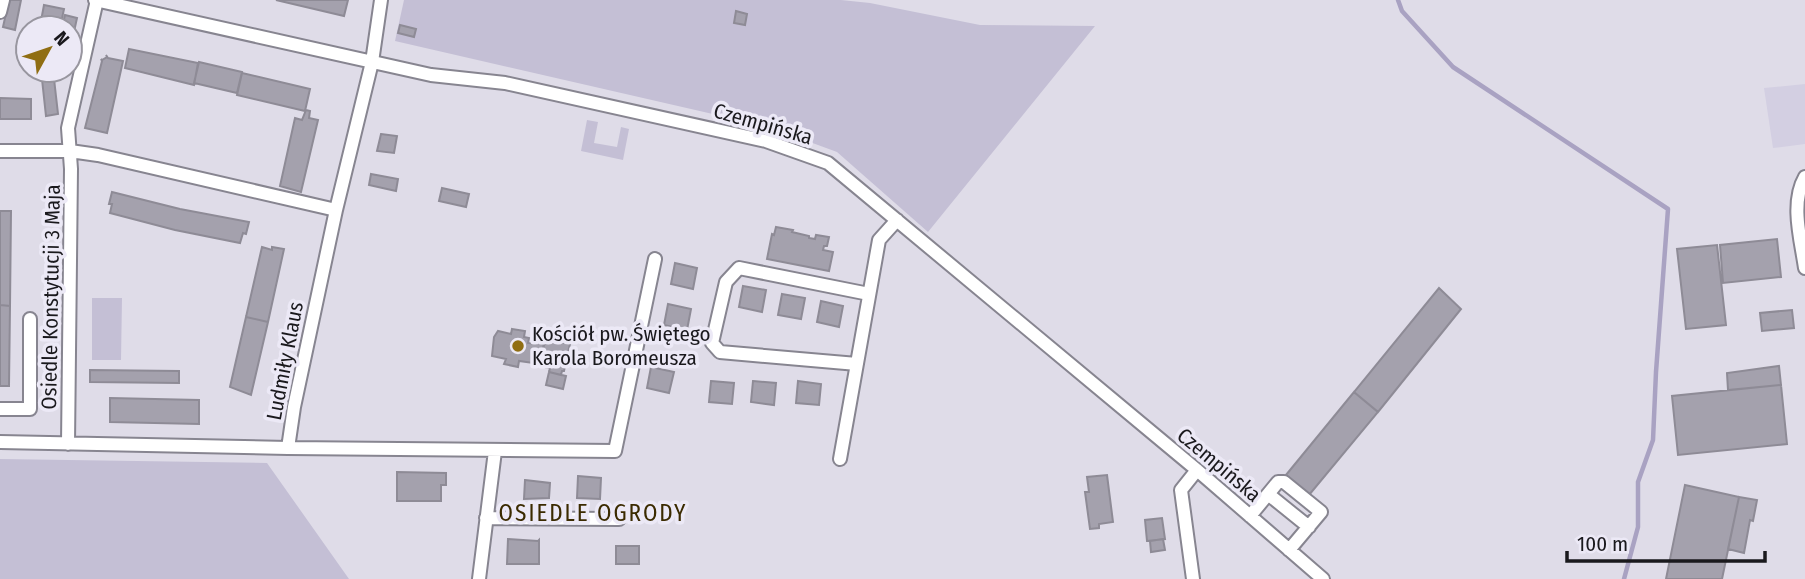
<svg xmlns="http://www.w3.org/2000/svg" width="1805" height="579" viewBox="0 0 1805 579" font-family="'Fira Sans Condensed',sans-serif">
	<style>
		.built { fill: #d3cfe2 }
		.green { fill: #c4bfd5 }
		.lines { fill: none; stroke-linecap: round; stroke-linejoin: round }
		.stream { stroke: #a9a2c2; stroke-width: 4.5 }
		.building { fill: #a4a1ad; stroke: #8e8b96; stroke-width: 2 }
		.minor-casing { stroke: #878590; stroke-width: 16 }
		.minor { stroke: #fff; stroke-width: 12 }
		.poi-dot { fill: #906e13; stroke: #ece9f6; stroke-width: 2.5 }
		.labels { text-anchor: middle; stroke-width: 7; stroke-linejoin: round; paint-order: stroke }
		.street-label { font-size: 21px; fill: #1a191d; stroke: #ece9f6 }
		.poi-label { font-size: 21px; fill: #1a191d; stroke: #ece9f6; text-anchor: start }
		.neighbourhood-label { font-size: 23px; letter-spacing: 2px; fill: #3b2b01; stroke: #ece9f6 }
	</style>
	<rect width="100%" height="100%" fill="#dfdce8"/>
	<!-- built -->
	<path class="built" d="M1805,84V144L1773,148L1764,88Z"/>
	<!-- green -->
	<path class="green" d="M404,0H841L870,3L980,25L1095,26L928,232L837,152L769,127L395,41Z
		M587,120L598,122L594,143L617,147L621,127L629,129L623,160L581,151Z
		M92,298H122L121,360H92Z
		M0,459L267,463L349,579H0Z"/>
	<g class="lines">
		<!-- stream -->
		<path class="stream" d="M1398,0L1402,11L1453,67L1668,209L1656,372L1653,440L1638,482V527L1624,579"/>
	</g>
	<!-- building -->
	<path class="building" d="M9,0H21L15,30L3,27Z
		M276,0H348L344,16Z
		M44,5L64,9L60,28L40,26Z
		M736,11L747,14L745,25L734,23Z
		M65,15L77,18L72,41L76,42L71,66L70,28H62Z
		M400,25L416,29L414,37L398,33Z
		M129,49L198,63L194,85L125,68Z
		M106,55L108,58L123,61L107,133L85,128L102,61L101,59L102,60L107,57Z
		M199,62L242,72L237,93L194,83Z
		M41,70H53L58,114L46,116Z
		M242,73L310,89L305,111L237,95Z
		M0,98L31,99V119H0Z
		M306,110L310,111L309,118L318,120L301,192L280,186L295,118L302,120Z
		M381,134L397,136L394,153L377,151Z
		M371,174L398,179L396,191L369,185Z
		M442,188L469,194L466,207L439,201Z
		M112,192L180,209L249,222L246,234L243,233L240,243L175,230L110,213L112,204H109Z
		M0,211H11L10,306L0,305Z
		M776,227L793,230L792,232L809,236V238L815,239L816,235L829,237L827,246H824L823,250L833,252L829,271L767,259L772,234L774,235Z
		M1777,239L1781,277L1723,283L1720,245Z
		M1717,245L1726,325L1686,329L1677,249Z
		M262,247L272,250V247L284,249L268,322L246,317Z
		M675,263L697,268L693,289L671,284Z
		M743,286L766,290L762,312L739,307Z
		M1439,288L1461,309L1378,412L1354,392Z
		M782,294L805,298L801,319L778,315Z
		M821,301L843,306L839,327L817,322Z
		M668,304L691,309L687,330L664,325Z
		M0,305L10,306L9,386H0Z
		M1792,310L1794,328L1762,331L1760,313Z
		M246,317L268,322L251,395L230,387Z
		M512,329L525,331L524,337L529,338L528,343L536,344L537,339L545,341L540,364L519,361L518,367L504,364L506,359L492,356L494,337L498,331L511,334Z
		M545,339L570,344L564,371H562L561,375L549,372L550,368L539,366Z
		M1779,366L1781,385L1728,390L1727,373Z
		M651,367L674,372L669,393L647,388Z
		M90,370L179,371V383L90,382Z
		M549,372L566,376L563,389L546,385Z
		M711,381L734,383L732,404L709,402Z
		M753,381L776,383L774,405L751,402Z
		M798,381L821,384L819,405L796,403Z
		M1781,385L1787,444L1678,455L1672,396Z
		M1354,392L1378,412L1309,495L1286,475Z
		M110,398L199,400V424L110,422Z
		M397,472L446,473V485H441V501H397Z
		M1107,475L1113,522L1099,524V528L1090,529L1085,492H1089L1087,477Z
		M578,476L601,478L600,499L577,498Z
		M525,480L550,483L549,498L524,499Z
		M1685,485L1739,497L1722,579H1666Z
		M1739,497L1757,500L1753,521L1750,520L1744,553L1728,549Z
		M1162,518L1165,539L1147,541L1145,520Z
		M508,539L538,541L539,540V564H507Z
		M1163,539L1165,550L1151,552L1150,541Z
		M616,546H639V564H616Z"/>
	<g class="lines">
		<!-- minor casing -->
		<g class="minor-casing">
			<path id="minor" d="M95,0L431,75L505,83L766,141L828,163L1197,470L1323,579
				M0,12L3,0
				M0,151H70L98,155L336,210
				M1805,177C1790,203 1801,240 1805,268
				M857,364L720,352L712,343L726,282L739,268L869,294
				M0,409H30V319
				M0,442L288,448L615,451L655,259
				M68,444L71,169L68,128L97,0
				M288,448L294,407L336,210L372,62L381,0
				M840,459L879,240L897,220
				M1268,494L1309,527
				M1250,516L1278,482H1284L1321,512L1289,550
				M486,518L619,519
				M479,579L495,451
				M1193,579L1181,490L1197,470"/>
		</g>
		<!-- minor -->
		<use href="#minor" class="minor"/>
	</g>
	<!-- markers -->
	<circle class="poi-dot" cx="518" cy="346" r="7"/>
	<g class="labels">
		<!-- street labels -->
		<g class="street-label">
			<text transform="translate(763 124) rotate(16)" y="7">Czempińska</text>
			<text transform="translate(51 297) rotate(-89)" y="7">Osiedle Konstytucji 3 Maja</text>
			<text transform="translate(285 361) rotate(-79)" y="7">Ludmiły Klaus</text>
			<text transform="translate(1219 465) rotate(40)" y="7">Czempińska</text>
		</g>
		<!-- poi labels -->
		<g class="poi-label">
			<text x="532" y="341">Kościół pw. Świętego<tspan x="532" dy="24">Karola Boromeusza</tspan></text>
		</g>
		<!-- neighbourhood labels -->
		<g class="neighbourhood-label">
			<text x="593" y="521">OSIEDLE OGRODY</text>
		</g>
	</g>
	<!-- north arrow -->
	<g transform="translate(49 49) rotate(50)"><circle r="33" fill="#ece9f6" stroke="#98969f" stroke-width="2"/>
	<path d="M0-5L12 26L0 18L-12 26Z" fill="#906e13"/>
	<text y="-10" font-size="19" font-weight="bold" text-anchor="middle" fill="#1a191d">N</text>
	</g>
	<!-- scale -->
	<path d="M1567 551v10h198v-10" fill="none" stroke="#1a191d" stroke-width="3.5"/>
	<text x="1577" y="551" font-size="21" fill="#1a191d" stroke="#ece9f6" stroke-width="5" paint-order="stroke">100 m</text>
</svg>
